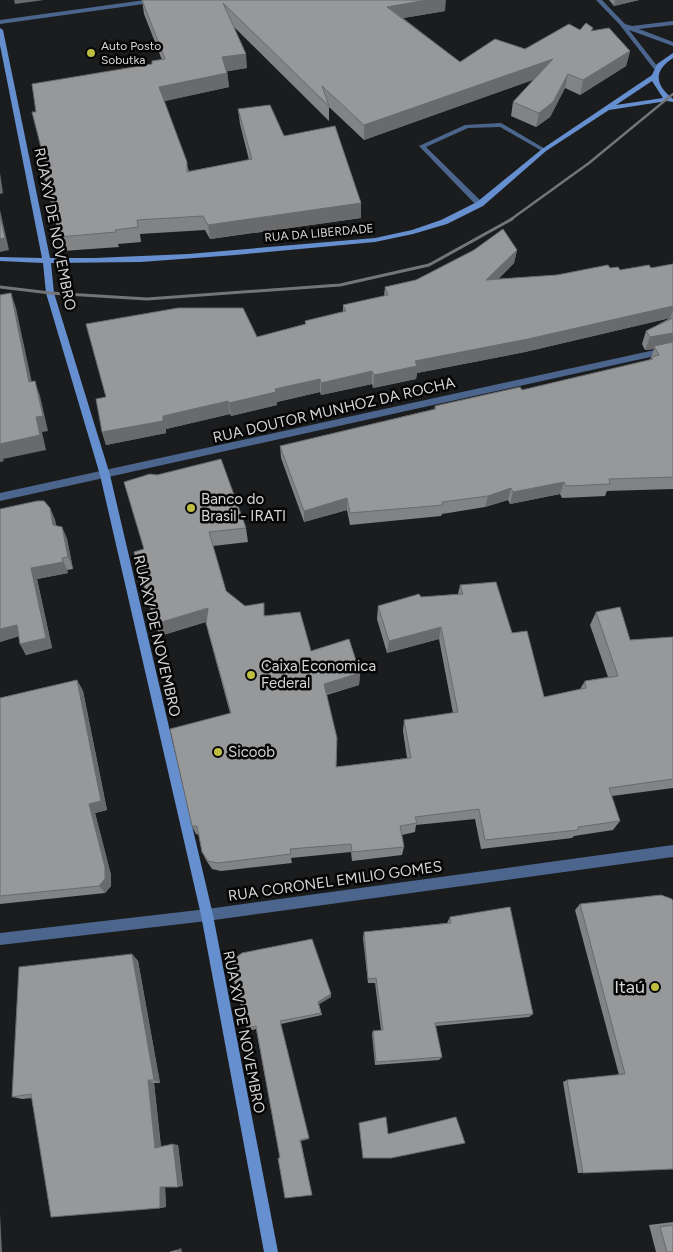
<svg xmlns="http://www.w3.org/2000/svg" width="673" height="1252" viewBox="0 0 673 1252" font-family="Figtree,sans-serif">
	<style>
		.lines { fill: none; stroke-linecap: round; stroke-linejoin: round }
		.lane { fill: #4b658d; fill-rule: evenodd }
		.street { fill: #4b658d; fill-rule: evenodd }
		.secondary { fill: #658fcf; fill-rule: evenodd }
		.rail-far1 { stroke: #747577; stroke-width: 2.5 }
		.rail { stroke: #747577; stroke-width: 3 }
		.wall { fill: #818384 }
		.shaded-wall { fill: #696a6c }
		.building { fill: #96989a; stroke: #696a6c }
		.poi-dot { fill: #c0be41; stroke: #060607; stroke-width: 2 }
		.labels { text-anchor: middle; stroke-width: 5; stroke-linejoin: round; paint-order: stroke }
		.far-poi-label { font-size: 12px; fill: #d5d6d7; stroke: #060607; text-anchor: start }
		.far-street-label { font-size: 12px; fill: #d5d6d7; stroke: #060607 }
		.street-label { font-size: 15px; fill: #d5d6d7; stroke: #060607 }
		.poi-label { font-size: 15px; fill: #d5d6d7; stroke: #060607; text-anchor: start }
		.near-poi-label { font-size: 18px; fill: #d5d6d7; stroke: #060607; text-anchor: end }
	</style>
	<rect width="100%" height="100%" fill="#1a1c1e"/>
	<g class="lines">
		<!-- lane -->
		<path class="lane" d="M501,123L547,150L542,151L500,127L468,128L426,147L484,204L483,206H477L419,146L465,125Z"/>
		<!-- street -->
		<path class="street" d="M145,0H161L158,2L0,24V20Z
			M596,0H602L625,24L632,26L673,21V25L639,29L673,42V46L629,30L658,67V69H654L620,25Z
			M673,346V352L0,501V493Z
			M673,845V857L207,921L0,945V933L207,909Z"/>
		<!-- secondary -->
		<path class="secondary" d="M0,28L3,30L50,258H94L188,254L375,238L412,230L441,220L477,202L542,149L652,75L657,64L673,53V58C653,71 655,85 673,99V102L667,101L609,110L546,151L483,206L447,224L413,234L375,242L235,255L141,262L51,263L54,293L110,475L213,915L278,1252H264L201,915L100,475L46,293L43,263L0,261V257L42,258L0,45ZM652,81L663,98L616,105Z"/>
		<!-- rail-far1 -->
		<path class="rail-far1" d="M510,220L589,163L673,94"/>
		<!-- rail -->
		<path class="rail" d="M0,287L50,293L147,299L340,285L429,265L512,219"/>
	</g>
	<!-- wall -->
	<path class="wall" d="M142,0L445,11L403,18L460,62L525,49L580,30L592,31L630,51L626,66L580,95L565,88L550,117L536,127L511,116L513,102L534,79L364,140L329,107V121L234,27L247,68L227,71L229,87L164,101L189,171L249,160L240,124L238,109L284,136L361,203V218L210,239L205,230L140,234L141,242L118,244L119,247L63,251L59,237L54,211H53L46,167L36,112L162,60L144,14Z
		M609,0H639L614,6Z
		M517,250L514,263L498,279L557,275L610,268L620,270L651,268L673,264V489L607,491L605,496L562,498L560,494L510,504L508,500L485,507L442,514L441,516L350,525L347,510L304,522L281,458L280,446L434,409L435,406L522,390L650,360L654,349L645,350L642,344L646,331L670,318L525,352L417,373L416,379L373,388L372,384L321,395L320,392L277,402V405L231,416L230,414L166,429V433L106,445L102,432L106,397L257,337L305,324V321L343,312V305L384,296L385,287L416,280Z
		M124,482L246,528L248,542L213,546L226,591L245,606L266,616L311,651L360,673L359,685L327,695L337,749L336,767L407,758L403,731L404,720L453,713L439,639L387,653L377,619L378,606L421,597L458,594L460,585L512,633L544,697L580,689L585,681L608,677L590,625L596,612L630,640L673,637V788L612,796L620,821L613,830L574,836L572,838L481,849L475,819L416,825L415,832L402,835L404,847L402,855L352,861L351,852L291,858L292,863L221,871L212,869L206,860L202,852L199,835L196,834L192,826L230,713L209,635L206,622L160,636L155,624L144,549Z
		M50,508L55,520L56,526L62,527L67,539L73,569L67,570L68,573L37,579L52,648L26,655L20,644L19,636L0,642V509Z
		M77,680L83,691L107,810L95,813L111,875V886L105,893L0,904V698Z
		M580,904L673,1169L578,1173L563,1082L567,1080L619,1075L575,910Z
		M450,917L533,1014L529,1017L435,1026L442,1057L439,1060L375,1065L372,1034L373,1031L381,1030L375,983H368L363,938L364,932L447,923Z
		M132,954L138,961L160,1083H154L161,1146L178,1145L183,1186L165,1187L166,1207L160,1208L32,1098L22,1099L12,1097Z
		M331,994V997L319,1004L322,1015L281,1024L309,1139L301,1141L312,1195L280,1158L256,1029L248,1031L247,1028Z
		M673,1222V1252H656L649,1225Z"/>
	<!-- shaded-wall -->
	<path class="shaded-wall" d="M14,0H44L15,4Z
		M427,0H446L445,11L386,21L387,7Z
		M615,0H639L614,6Z
		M630,51L626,66L580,95L583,80Z
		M246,54L247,68L224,72L222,57Z
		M553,59L550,74L364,140V125Z
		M227,73L229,87L161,102L159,87Z
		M568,74L565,88L550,117L536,127L539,113Z
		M0,173L3,193L0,194Z
		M49,196H51L55,211H53Z
		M361,203V218L210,239L208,225Z
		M0,210L9,250L0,252Z
		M517,250L514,263L484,294L486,280Z
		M11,293L16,308L35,397L29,382Z
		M673,306V311L670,318L525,352L417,373L416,379L373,388L374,375L415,361Z
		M673,333V345L654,346V349L645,350L650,337Z
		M372,371V384L321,395V383Z
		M320,379V392L277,402V405L231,416L229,403L275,389Z
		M35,381L40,396L48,431L42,432L46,450L3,459L4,461L0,462V444L36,417Z
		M228,401L230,414L166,429V433L106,445L102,432L163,416Z
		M564,482L560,494L510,504L513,492Z
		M511,488L508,500L485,507L488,496Z
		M347,498V510L304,522V511Z
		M50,508L55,520L58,537L53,525Z
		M62,527L67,539L73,569L68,557Z
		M62,558L67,570L68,573L37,579L52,648L26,655L20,644L31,568Z
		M208,608L211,620L160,636L155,624Z
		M17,625L23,635L0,642V629Z
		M441,627L439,639L387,653L389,641Z
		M360,673L359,685L324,695V684Z
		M77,680L83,691L107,810L95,813L111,875V886L105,893L99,886L89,804Z
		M132,954L138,961L160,1083L154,1080Z
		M331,994V997L318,1005V1002Z
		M148,1080L154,1083L161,1149L155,1148Z
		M173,1144L178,1145L183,1186L178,1187Z
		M160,1187H165L166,1207L160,1208Z
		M0,1214L2,1252H0Z
		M181,1248L182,1252H178L177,1250Z"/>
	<!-- building -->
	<path class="building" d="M142,0H427L387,7L460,62L495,39L525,49L569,24L580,30L586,23L593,28L591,31L609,28L630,51L583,80L568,74L553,102L539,113L513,102L553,59L364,125L322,86L329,106L223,3L246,54L222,57L227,73L159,87L187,162V172L252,159L238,109L270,105L284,136L335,126L361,203L208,225L203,216L137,220L138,227L115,230L116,232L59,237L51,196H49L42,168L46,167L32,112H36L32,84L152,64V61L165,59Z
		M0,216L5,238L0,239Z
		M503,229L517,250L486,280L557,275L608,265L610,268L618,267L620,270L649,265L651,268L673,264V306L528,339L415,361L417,366L374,375L372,371L321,383L320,379L275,389L276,392L229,403L228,401L163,416V421L102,432L96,399L106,397L86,324L178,308H243L257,337L306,324L305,321L346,311L343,305L388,295L385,287L416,280L474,250Z
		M11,293L29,382L35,381L43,416L36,417L40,435L0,444V295Z
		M673,318V333L650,337L646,331Z
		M673,342V477L609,479L610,484L566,486L564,482L513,492L511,488L488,496L442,502L443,505L350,513L347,498L304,511L280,446L436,409L435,406L520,387L522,390L653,359L651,357L659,355L654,346Z
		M221,459L246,528L209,532L226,591L245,606L264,603V616L300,612L311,651L349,639L360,673L324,684L337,738L336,767L411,758L404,720L458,712L441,627L389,641L378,606L419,594L421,597L463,594L460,585L496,582L512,633L527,631L544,697L586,688L585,681L618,676L596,612L620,607L630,640L673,637V779L609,788L620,821L578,827V830L485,840L479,809L415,817L417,823L400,826L404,847L352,852L351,844L290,849L291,854L218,863L208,861L202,852L197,826H192L170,729L231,713L206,623L208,608L155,624L134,552L144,549L124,482L150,474L157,475Z
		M37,501H44L50,508L53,525L62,527L68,557L62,558L63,562L31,568L46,638L20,644L17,625L0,629V509Z
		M77,680L101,801L89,804L105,867V879L99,886L0,896V698Z
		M661,895L672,899L673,901V1169L583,1173L567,1080L625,1074L580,904Z
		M510,907L533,1014L435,1023L442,1057L376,1062L373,1031L383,1030L376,978L368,979L364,932L451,923L450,917Z
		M312,939L331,994L318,1002L321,1013L280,1021L309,1138L300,1140L312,1195L285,1198L278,1158H280L256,1026L247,1028L231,969L234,959L242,953Z
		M132,954L154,1080H148L155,1148L173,1144L178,1187H160V1208L51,1217L31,1094L12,1097L19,967Z
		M386,1117L388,1134L456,1117L465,1143L391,1158H363L359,1123Z
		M673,1225V1252H667L660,1227Z
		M177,1250L178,1252H170Z"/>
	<!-- markers -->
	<g class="poi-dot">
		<circle cx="91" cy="53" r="5"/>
		<circle cx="191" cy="508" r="5"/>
		<circle cx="251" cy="675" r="5"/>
		<circle cx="218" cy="752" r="5"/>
		<circle cx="655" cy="987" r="5"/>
	</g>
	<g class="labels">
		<!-- far-poi labels -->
		<g class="far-poi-label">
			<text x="101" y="50">Auto Posto<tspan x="101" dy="14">Sobutka</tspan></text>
		</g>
		<!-- far-street labels -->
		<g class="far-street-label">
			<text transform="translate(319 233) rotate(-5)" y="4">RUA DA LIBERDADE</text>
		</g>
		<!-- street labels -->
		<g class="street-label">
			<text transform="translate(55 229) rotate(79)" y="5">RUA XV DE NOVEMBRO</text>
			<text transform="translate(334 410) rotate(-13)" y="5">RUA DOUTOR MUNHOZ DA ROCHA</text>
			<text transform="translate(157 636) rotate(77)" y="5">RUA XV DE NOVEMBRO</text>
			<text transform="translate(335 881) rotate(-8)" y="5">RUA CORONEL EMILIO GOMES</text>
			<text transform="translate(244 1032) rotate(79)" y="5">RUA XV DE NOVEMBRO</text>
		</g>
		<!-- poi labels -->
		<g class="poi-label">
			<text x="201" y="504">Banco do<tspan x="201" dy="17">Brasil - IRATI</tspan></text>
			<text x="261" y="671">Caixa Economica<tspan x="261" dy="17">Federal</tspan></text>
			<text x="228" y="757">Sicoob</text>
		</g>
		<!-- near-poi labels -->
		<g class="near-poi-label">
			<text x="645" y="993">Itaú</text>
		</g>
	</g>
</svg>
